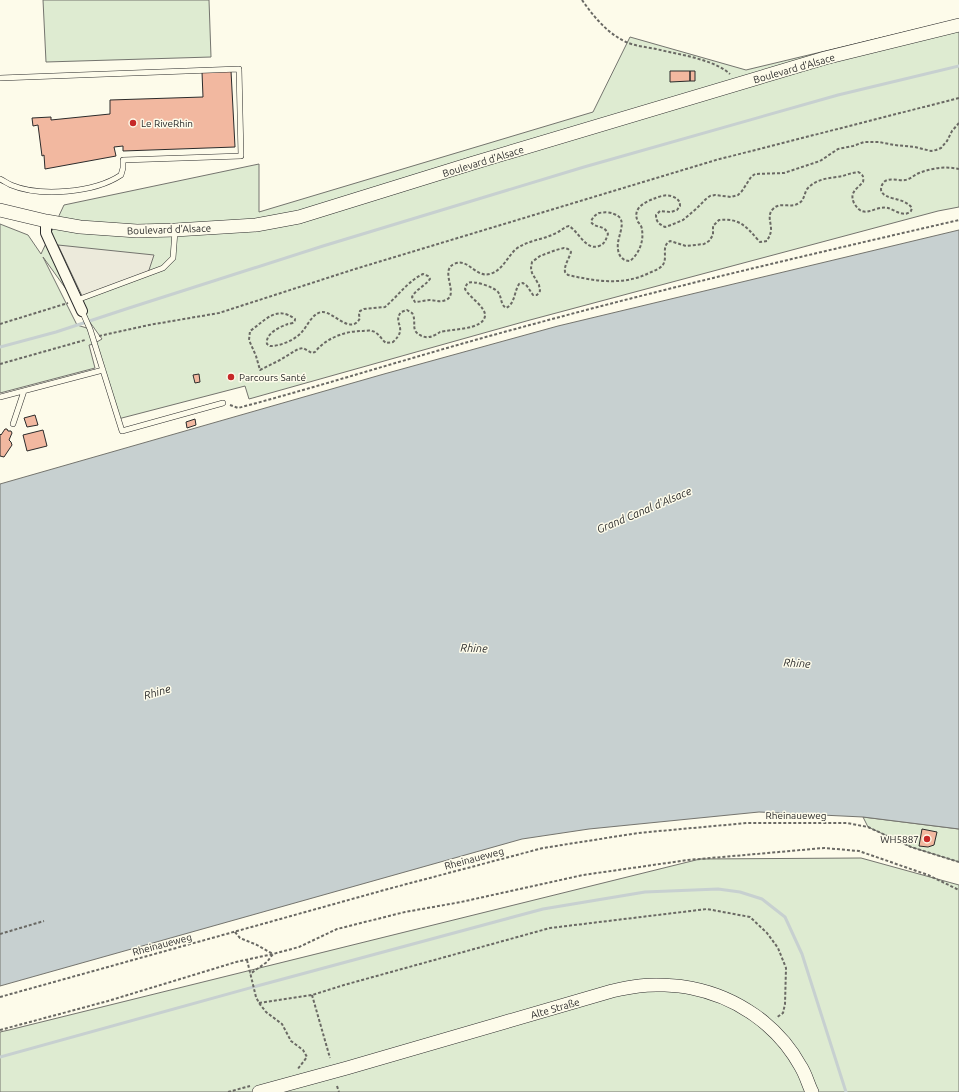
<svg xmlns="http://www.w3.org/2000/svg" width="959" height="1092" viewBox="0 0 959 1092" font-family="Ubuntu,sans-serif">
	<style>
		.green { fill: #deebd1; stroke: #74746e; fill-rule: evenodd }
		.parking { fill: #eceadb; stroke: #74746e }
		.water { fill: #c7d0d0; stroke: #74746e }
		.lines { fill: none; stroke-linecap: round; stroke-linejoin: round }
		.stream { stroke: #c7d0d0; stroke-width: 3 }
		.building { fill: #f2b8a0; stroke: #2b2b2b }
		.lane-casing { stroke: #2b2b2b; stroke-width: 6 }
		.street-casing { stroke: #2b2b2b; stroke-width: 12 }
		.secondary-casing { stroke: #2b2b2b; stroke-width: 14 }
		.path { stroke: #6a6964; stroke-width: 2; stroke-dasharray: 3 2; stroke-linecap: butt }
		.lane { stroke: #fdfbea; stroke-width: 5 }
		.street { stroke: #fdfbea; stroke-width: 10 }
		.secondary { stroke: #fdfbea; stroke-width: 13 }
		.poi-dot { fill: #c62828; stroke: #fdfbea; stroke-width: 1.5 }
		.labels { text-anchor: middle; stroke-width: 3; stroke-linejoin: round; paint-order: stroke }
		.street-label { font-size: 10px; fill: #2b2b2b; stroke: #fdfbea }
		.poi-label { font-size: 10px; fill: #2b2b2b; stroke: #fdfbea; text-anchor: start }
		.water-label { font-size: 11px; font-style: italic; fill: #2b2b2b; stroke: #fdfbea }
	</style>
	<rect width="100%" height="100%" fill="#fdfbea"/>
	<!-- green -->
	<path class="green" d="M43,0H209L211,57L46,62Z
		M959,19V207L938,211L530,320L249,399L245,386L118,419L95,344L89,345L95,368L0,393V224L28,235L41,254L64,205L259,164V212L593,112L630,37L746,70ZM43,257L102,339L95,343L90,329L77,325Z
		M863,817L959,829V862L911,847L868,827Z
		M861,858L959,885V1092H0V1032L9,1030L700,859Z"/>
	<!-- parking -->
	<path class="parking" d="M58,245L154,255L148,273L83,298Z"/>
	<!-- water -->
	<path class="water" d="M959,230V829L863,817L759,812L589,829L522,839L0,986V484L384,374L558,326Z"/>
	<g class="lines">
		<!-- stream -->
		<path class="stream" d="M0,347L56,332L129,308L323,246L584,167L838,95L959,66
			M0,1057L257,986L543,909L645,892L718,889L740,892L762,899L785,917L802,954L846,1092"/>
	</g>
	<!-- building -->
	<path class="building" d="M231,71L235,147L123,151V146L114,147L116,156L45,169L44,155L42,156L38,125L33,126L32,118L51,117V120L110,114V100L203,97L202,72Z
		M670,71H690V81L670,82Z
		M690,71H695V81H690Z
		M199,374L200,382L195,383L193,375Z
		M35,415L38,425L27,427L24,418Z
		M195,419L196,425L187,428L186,422Z
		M5,429H7L8,431H11L12,433L9,440L11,442L12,445L4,457L0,456V434L1,435Z
		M43,430L47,446L27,451L23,435Z
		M922,829L937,832L934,845L928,847L919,846Z"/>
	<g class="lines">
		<!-- lane casing -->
		<g class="lane-casing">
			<path id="lane" d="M0,78L239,69L241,156L123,160V168L121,175C94,193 40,197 11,185C7,183 4,181 0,179
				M77,300L163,268L173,258L175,231
				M82,311L90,329L122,431L223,403
				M0,397L103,370
				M13,424L24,391"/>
		</g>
		<!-- street casing -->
		<g class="street-casing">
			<path id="street" d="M46,221V233L82,311"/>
		</g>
		<!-- secondary casing -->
		<g class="secondary-casing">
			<path id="secondary" d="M0,210L46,221L80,227L137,231L175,230L256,225L299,217L470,164L825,58L959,25
				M259,1092L347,1068L612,991C621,989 630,987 639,986C653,984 677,985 691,988C737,997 778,1025 801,1067C806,1075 808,1084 812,1092"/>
		</g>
		<!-- path -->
		<path class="path" d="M582,0C594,17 607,33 626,42C635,46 646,47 656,49C668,52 680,54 692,57C706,61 720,65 730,74
			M959,123L952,131L947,141L941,148L936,150L931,151L915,147L894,145L879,142H864L853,146L838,149L820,161L784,173L755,174L751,177L742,191L738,195L731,197L715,195L710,196L706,199L696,209L683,220L671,225L665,227C659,224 656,222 656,215L660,211L671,212L677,210L680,206C680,200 677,198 671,196C665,194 658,197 653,199C643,203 632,209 638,222C640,224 642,227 642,230C644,241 639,254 630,261C618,261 616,248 619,238C621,229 626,218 614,214C610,212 604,212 599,213C595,215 592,218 591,222C596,229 604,224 608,234C606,239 605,244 599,246C586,251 579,232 569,226C564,227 561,231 556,233C543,240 528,240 516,249C507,257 503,270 490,274C475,278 468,257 454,264C438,271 463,298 442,301C438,302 434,300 430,300C425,300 420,302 415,302L412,297C416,289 424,287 430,279L428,276L423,274C408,281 398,296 385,307L364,309L360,311L359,315L360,318C351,336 333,311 322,312C312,313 307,327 301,333C293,341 280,346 270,346L267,344C265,334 279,327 288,324C289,324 293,323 294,322C295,321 295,320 295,319C276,305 266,320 250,331L249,340L256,356L260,370L280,360L298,349L303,348L312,353L315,352C326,338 345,331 362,331C365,331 369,330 372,331C378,332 381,339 386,343L393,342C409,327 392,324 401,312L407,310L412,313C413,314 414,317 414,319C415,325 412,331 420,335C421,336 427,338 429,337C432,337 437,334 440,332C451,329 483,330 485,316C486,307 469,297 465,289C466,286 466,285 468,283C473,280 494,287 498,292C502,297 500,304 506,308C515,304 514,292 519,284L523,283L527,286L533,295H537L540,291L539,285L532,273L531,268L532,262L540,256L556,250L564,248L568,249L571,252C569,259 564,265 565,272L568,275C595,281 623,286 649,273C654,271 659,269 662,266C669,258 660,247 670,241L686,246L704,244L709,241L713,235V226L719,220C739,218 746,226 758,240L760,242L767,241C769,237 771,234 771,229C771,222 767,215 773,209C780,201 791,209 799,203C805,200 804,192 808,188C817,178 832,178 843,176C848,174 853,173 858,172C863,174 864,177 863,182C857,189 849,192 854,203C864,221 874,205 888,208C895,210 904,218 911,211L912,208C903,196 884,201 881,190C881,187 882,184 884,182C889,177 899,181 905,180C911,179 914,175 919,173C932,168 946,166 959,169
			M0,324L68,303
			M99,336L149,325L219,313L355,269L716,160L959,98
			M0,364L85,340
			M230,405L238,408C332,383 425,353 519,328C665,288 812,254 959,220
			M235,932L240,938L257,945L273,954L267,962L250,974
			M0,934L44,921
			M247,960L256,997L259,1003L266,1012L282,1024L291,1041L303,1050L307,1057L297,1070
			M312,995L330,1058
			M0,997L388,889L543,848L638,833L747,823H847L868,827L911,847L959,862
			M259,1003L312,995L344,985L550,928L707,909L750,917L767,933L778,948L786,968L785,1004L783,1013L776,1018
			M0,1030L108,1001L236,962L273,954L299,947L337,929L405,912L461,902L583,875L688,860L824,848L859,851L928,875L959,890
			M337,1086L339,1092
			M228,1092L250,1086"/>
		<!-- lane -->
		<use href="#lane" class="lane"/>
		<!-- street -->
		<use href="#street" class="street"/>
		<!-- secondary -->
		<use href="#secondary" class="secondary"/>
	</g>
	<!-- markers -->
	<g class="poi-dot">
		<circle cx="133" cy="123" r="4"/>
		<circle cx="231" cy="377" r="4"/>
		<circle cx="927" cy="839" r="4"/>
	</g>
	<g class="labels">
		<!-- street labels -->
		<g class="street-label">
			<text transform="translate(794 68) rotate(-16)" y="4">Boulevard d'Alsace</text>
			<text transform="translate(483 161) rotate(-17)" y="4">Boulevard d'Alsace</text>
			<text transform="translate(169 229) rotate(-2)" y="4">Boulevard d'Alsace</text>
			<text x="796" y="819">Rheinaueweg</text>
			<text transform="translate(474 858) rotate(-15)" y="4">Rheinaueweg</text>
			<text transform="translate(162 944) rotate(-15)" y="4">Rheinaueweg</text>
			<text transform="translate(555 1008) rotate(-16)" y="4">Alte Straße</text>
		</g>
		<!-- poi labels -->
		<g class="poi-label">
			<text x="141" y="127">Le RiveRhin</text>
			<text x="239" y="381">Parcours Santé</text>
			<text x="919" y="843" text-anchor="end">WH5887</text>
		</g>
		<!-- water labels -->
		<g class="water-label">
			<text transform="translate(644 510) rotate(-23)" y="4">Grand Canal d'Alsace</text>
			<text transform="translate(474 648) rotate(2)" y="4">Rhine</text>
			<text transform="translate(797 663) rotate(3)" y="4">Rhine</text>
			<text transform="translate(157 692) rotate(-16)" y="4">Rhine</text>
		</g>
	</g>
</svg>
